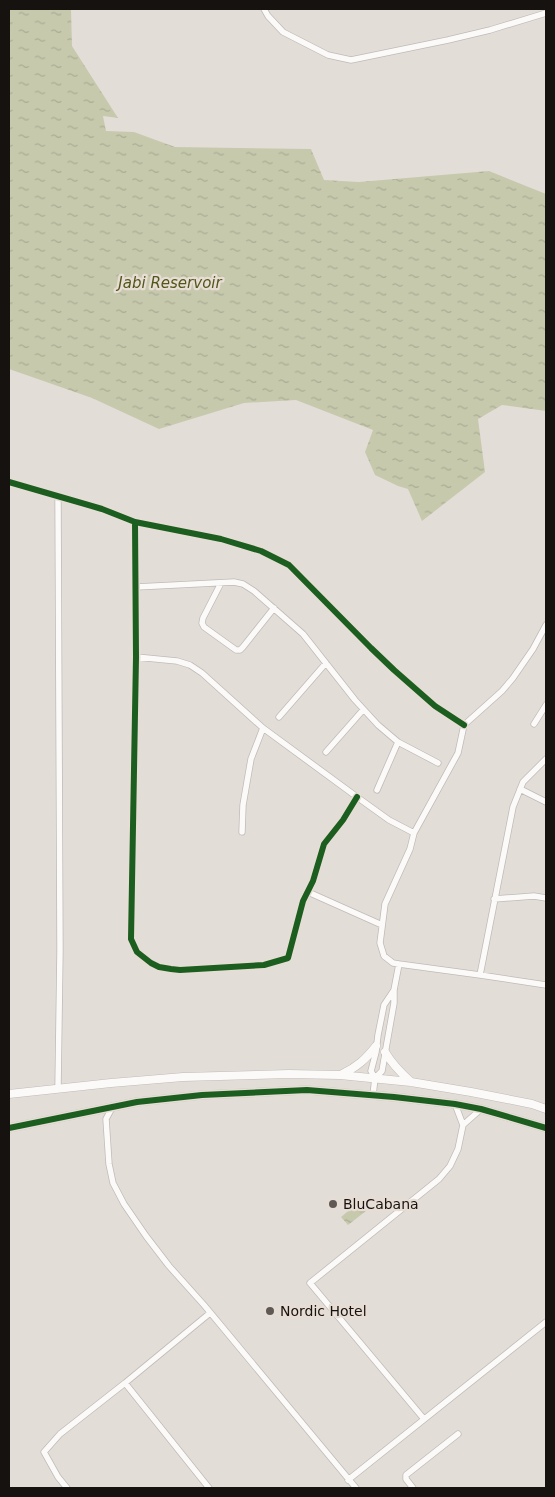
<svg xmlns="http://www.w3.org/2000/svg" width="555" height="1497" viewBox="0 0 555 1497" font-family="'DejaVu Sans',sans-serif">
	<style>
		.water { fill: url(#water-ripples) }
		.lines { fill: none; stroke-linecap: round; stroke-linejoin: round }
		.minor-casing { stroke: #bfbbb7; stroke-width: 7 }
		.tertiary-casing { stroke: #bfbbb7; stroke-width: 9 }
		.minor { stroke: #fbfaf9; stroke-width: 5.5 }
		.tertiary { stroke: #fbfaf9; stroke-width: 8 }
		.cycleway-casing { stroke: #e7ddd4; stroke-width: 9 }
		.cycleway { stroke: #1b5e20; stroke-width: 6 }
		.poi-dot { fill: #5e5955; stroke: #e7ddd4; stroke-width: 2 }
		.labels { text-anchor: middle; stroke-width: 4.5; stroke-linejoin: round; paint-order: stroke }
		.poi-label { font-size: 14px; fill: #16120f; stroke: #e7ddd4; text-anchor: start }
		.water-label { font-size: 15px; font-style: italic; fill: #51571a; stroke: #e7ddd4 }
	</style>
	<defs>
		<pattern id="water-ripples" width="26" height="14" patternUnits="userSpaceOnUse" patternTransform="scale(1.25)"><rect width="26" height="14" fill="#c7c9ad"/><path d="M2 4q2-2 4 0t4 0M15 11q2-2 4 0t4 0" fill="none" stroke="#aaac94"/></pattern>
	</defs>
	<rect width="100%" height="100%" fill="#e3ddd8"/>
	<!-- water -->
	<path class="water" d="M9,9H71L72,46L118,118L103,116L106,131L134,132L175,147L311,149L324,180L359,182L489,171L546,194V411L502,405L478,419L485,472L422,521L408,489L398,486L375,475L365,452L373,430L296,400L244,403L159,429L92,398L9,369Z
		M359,1202L366,1211L348,1225L341,1217Z"/>
	<g class="lines">
		<!-- minor casing -->
		<g class="minor-casing">
			<path id="minor" d="M264,9L268,16L283,32L328,55L351,60L448,40L490,30L546,13
				M9,482L102,509L135,522L221,539L261,551L289,565L371,648L394,670L435,706L464,725
				M58,496L60,951L58,1088
				M135,522L136,657L131,939L137,952L151,963L159,967L171,969L180,970L264,965L288,958L303,901L313,881L324,844L343,820L357,797
				M221,583L203,618L202,623L204,627L236,650H240L243,647L274,608
				M136,587L234,582L243,584L254,591L303,634L355,700L378,725L398,742L438,763
				M136,657L177,661L190,665L202,673L263,728L357,797L389,820L414,833
				M279,717L326,663
				M534,724L546,705
				M326,752L363,710
				M520,789L546,802
				M377,790L398,742
				M242,832L243,805L251,759L263,728
				M308,892L382,925
				M494,899L534,896L546,898
				M399,964L393,963L384,956L380,943L385,904L410,849L414,833L458,753L464,725L502,691L513,678L533,649L546,625
				M480,975L513,807L523,782L546,759
				M375,1078L382,1071L394,1003V990L399,964L480,975L546,985
				M373,1095L375,1078L371,1071L376,1052L378,1035L384,1005L394,990
				M455,1104L463,1125
				M113,1106L106,1119L109,1164L113,1183L124,1204L146,1236L169,1266L204,1305L356,1488
				M125,1383L209,1488
				M424,1419L310,1283L439,1179L450,1166L458,1149L463,1125L481,1109
				M348,1480L546,1322
				M67,1488L58,1477L44,1452L60,1434L125,1383L210,1313
				M413,1488L406,1479V1475L458,1434"/>
		</g>
		<!-- tertiary casing -->
		<g class="tertiary-casing">
			<path id="tertiary" d="M385,1052C392,1064 401,1073 411,1082
				M342,1074C357,1067 366,1059 376,1046
				M9,1094L111,1083L183,1077L289,1074L340,1075L411,1082L471,1092L532,1104L546,1109
				M9,1128L137,1102L202,1095L307,1090L394,1097L455,1104L481,1109L546,1128"/>
		</g>
		<!-- minor -->
		<use href="#minor" class="minor"/>
		<!-- tertiary -->
		<use href="#tertiary" class="tertiary"/>
		<!-- cycleway casing -->
		<g class="cycleway-casing">
			<path id="cycleway" d="M9,482L102,509L135,522L221,539L261,551L289,565L371,648L394,670L435,706L464,725
				M135,522L136,657L131,939L137,952L151,963L159,967L171,969L180,970L264,965L288,958L303,901L313,881L324,844L343,820L357,797
				M9,1128L137,1102L202,1095L307,1090L394,1097L455,1104L481,1109L546,1128"/>
		</g>
		<!-- cycleway -->
		<use href="#cycleway" class="cycleway"/>
	</g>
	<!-- markers -->
	<g class="poi-dot">
		<circle cx="333" cy="1204" r="5"/>
		<circle cx="270" cy="1311" r="5"/>
	</g>
	<g class="labels">
		<!-- poi labels -->
		<g class="poi-label">
			<text x="343" y="1209">BluCabana</text>
			<text x="280" y="1316">Nordic Hotel</text>
		</g>
		<!-- water labels -->
		<g class="water-label">
			<text x="170" y="288">Jabi Reservoir</text>
		</g>
	</g>
	<!-- border -->
	<rect width="555" height="1497" fill="none" stroke="#16120f" stroke-width="20"/>
</svg>
